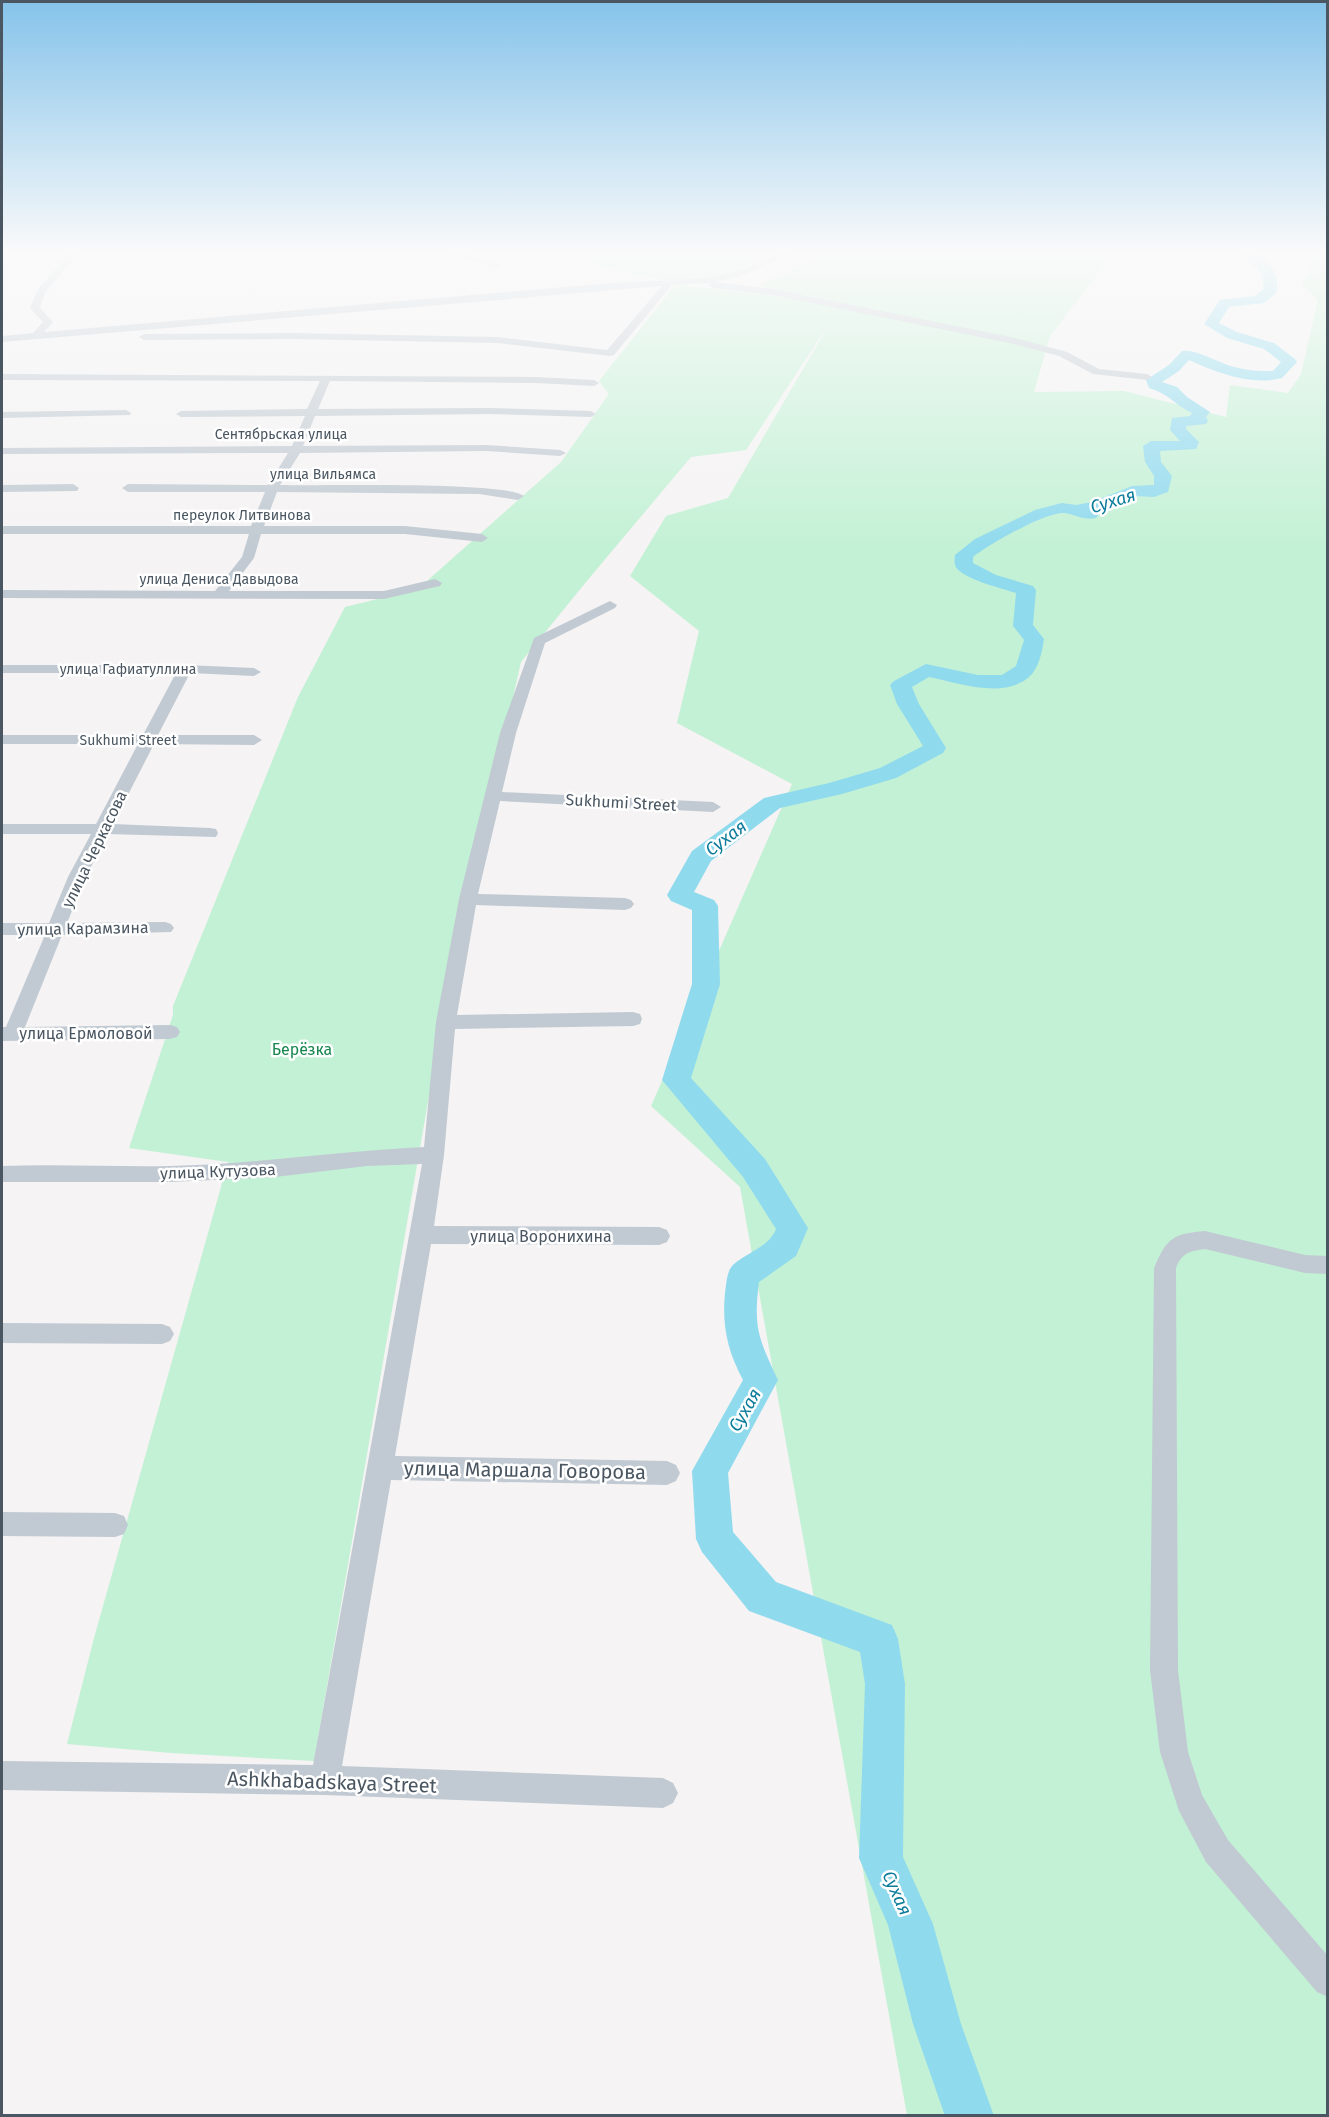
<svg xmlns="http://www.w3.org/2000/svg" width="1329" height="2117" viewBox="0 0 1329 2117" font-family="'Fira Sans',sans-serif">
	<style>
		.green { fill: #c3f1d5 }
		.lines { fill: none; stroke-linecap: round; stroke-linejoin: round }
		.river { fill: #90daee; fill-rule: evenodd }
		.minor { fill: #c1cad2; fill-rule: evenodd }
		.labels { text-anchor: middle; stroke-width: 5; stroke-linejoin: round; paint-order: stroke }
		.far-street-label { font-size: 14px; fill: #4a5661; stroke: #fff }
		.street-label { font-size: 16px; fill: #4a5661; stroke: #fff }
		.park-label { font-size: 16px; fill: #17864f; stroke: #fff }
		.water-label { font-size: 18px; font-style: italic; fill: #0c7c9b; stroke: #fff }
		.near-street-label { font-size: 20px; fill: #4a5661; stroke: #fff }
	</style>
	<rect width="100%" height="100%" fill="#f5f3f3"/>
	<!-- green -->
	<path class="green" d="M550,252H773C758,259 743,269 727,275C674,294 603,265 550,252Z
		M829,252H1115L1050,336L1034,392L1124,391L1226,417L1230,385L1288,393L1301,374L1318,300L1302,285L1313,260L1297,252H1327V2115H907L740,1187L651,1106L792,784L677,723L699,631L630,576L666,516L728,498L831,321L746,450L691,457L586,582L521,662L449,980L314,1761L171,1753L67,1744L94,1638L228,1162L129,1148L173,1015V1006L298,697L345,607L418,589L561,462L609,394L599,381L675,285L843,303L758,286Z"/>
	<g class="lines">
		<!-- river -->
		<path class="river" d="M1237,252C1262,252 1279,264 1277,292L1264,303L1229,307L1219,323L1237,332L1274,343L1295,359L1297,362L1282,378C1252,386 1217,373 1189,360L1179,371L1162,382L1177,387L1187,397L1210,412L1206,417L1208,421L1206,424L1186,426V429L1199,442L1196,449L1160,451L1161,462L1172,476L1168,492L1154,497L1134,496L1097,511L1099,514L1096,518C1084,521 1075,514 1064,513C1045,512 988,545 973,557V563L996,575L1033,586L1036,590L1033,625L1044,639C1042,651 1040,664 1032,674C1007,701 959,683 929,677L912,687L919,704L946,748L943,753L896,778L842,794L780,808L711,861L694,892L714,900L718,906L720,984L691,1078L765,1159L808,1228L796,1256L759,1282C753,1329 759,1339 778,1380L728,1473L733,1532L776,1582L892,1625L898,1639L905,1684L903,1857L933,1924L961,2024L994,2116H945L913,2024L888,1925L859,1858L865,1684L860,1652L749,1611L702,1552L696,1539L692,1471L743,1380C726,1348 721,1321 726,1285C727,1278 728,1269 734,1264C748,1252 769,1247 776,1229L743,1177L662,1080L692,984V910L671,901L667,895L692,851L764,798L829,783L880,768L923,746L897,704L890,685L894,681L926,664L978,675H1002L1016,666L1024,640L1013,626L1016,593C1004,589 958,578 955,565C954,562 955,558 955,555L975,539L1035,510L1062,503L1076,505L1092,502L1132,486L1154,485V476L1145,462L1143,446L1151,441H1180L1170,430L1172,418L1190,416L1192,413C1173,404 1170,394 1149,388L1146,380L1169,365L1182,351C1195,348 1221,364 1235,367C1248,371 1260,371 1273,371L1281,362L1264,349L1227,338L1204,324L1220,300L1255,296L1263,290C1266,267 1250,266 1237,252Z"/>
		<!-- minor -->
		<path class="minor" d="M71,252H80L45,292L40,308L53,322L44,332L623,282C658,280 697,282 731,273C753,267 774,252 797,252L738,277L714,282L773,289L1015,338L1067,352L1099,369L1147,374L1152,377L1147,380L1093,374L1059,356L1014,344L773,295L713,288L708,285L711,283L672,285L614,355L610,356L498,343L293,339L144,340L139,337L144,334L293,333L498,337L607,350L662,286L2,342V336L33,333L43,322L30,308L38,289Z
			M442,252H456L502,266L498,269Z
			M2,374L536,377L594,380L599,383L594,386L536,383L330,381L318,409L489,408L591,411L596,414L591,417L489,414L315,416L303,446L486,445L560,450L566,453L560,456L486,451L300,453L280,485C316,486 507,481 524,496L518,500L479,494L277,492L264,526H405L482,534L488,538L482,542L405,534H261L254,558L229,591H384L435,579L442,583L440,586L384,599L2,598V590L215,591L242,557L249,534H2V526H251L265,492H128L122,488L128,484L268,485L288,453L2,454V448L292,446L305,416L181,417L176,414L181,411L307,409L320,381L2,380Z
			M126,410L131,413L130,415L2,418V412Z
			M73,484L79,488L77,491L2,492V485Z
			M610,601L617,605L615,608L545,643L516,733L502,792L713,802L721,807L713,812L500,801L478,894L625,898L631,900L634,904L631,908L625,910L476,905L457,1015L633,1012L640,1014L642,1019L640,1024L633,1026L455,1029L444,1155L434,1226L659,1227L667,1230L670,1236L667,1242L659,1245L431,1244L395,1456L667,1461L676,1465L680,1473L676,1481L667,1485L391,1480L342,1766L663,1778L673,1783L678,1793L673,1803L663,1808L325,1795L2,1790V1761L313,1765L422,1164L367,1166L275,1177L170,1182H2V1166C58,1164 114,1167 170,1166C255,1164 339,1151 424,1147L436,1022L459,899L500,733L534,638Z
			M2,665H185L254,668L261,672L254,676L190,673L158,735H254L262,740L254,745L154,744L113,824L210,828L216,829L218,833L216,837L107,834L86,877L67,923L165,922L171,924L174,928L171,932L62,935L25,1027L170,1025L177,1027L180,1032L177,1037L170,1039L2,1041V1027H6L45,935H2V923H49L68,877L91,834H2V824H96L138,744H2V735H143L176,673H2Z
			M1205,1231L1305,1255L1328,1256V1274L1305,1273L1205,1249C1189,1251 1182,1253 1176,1268L1178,1670L1188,1752L1202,1795L1228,1840L1328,1956V1997L1317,1992L1206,1862L1179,1811L1160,1752L1150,1670L1154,1268C1167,1238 1172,1234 1205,1231Z
			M2,1323L162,1324L170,1327L174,1334L170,1341L162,1344L2,1343Z
			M2,1512L115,1513L124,1516L128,1525L124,1534L115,1537L2,1536Z"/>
	</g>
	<!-- sky -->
	<linearGradient id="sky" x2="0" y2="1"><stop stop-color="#85c3ea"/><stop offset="0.46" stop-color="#fafafa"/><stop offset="1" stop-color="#fafafa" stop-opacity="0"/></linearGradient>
	<rect width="1329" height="548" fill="url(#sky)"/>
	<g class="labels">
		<!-- far-street labels -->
		<g class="far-street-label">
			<text x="281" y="439">Сентябрьская улица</text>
			<text x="323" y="479">улица Вильямса</text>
			<text x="242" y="520">переулок Литвинова</text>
			<text x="219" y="584">улица Дениса Давыдова</text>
			<text x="128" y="674">улица Гафиатуллина</text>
			<text x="128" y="745">Sukhumi Street</text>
		</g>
		<!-- street labels -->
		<g class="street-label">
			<text transform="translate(621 802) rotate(3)" y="6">Sukhumi Street</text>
			<text transform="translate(94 849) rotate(-64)" y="6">улица Черкасова</text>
			<text transform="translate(83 928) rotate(-1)" y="6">улица Карамзина</text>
			<text x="86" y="1039">улица Ермоловой</text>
			<text transform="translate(218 1171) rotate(-2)" y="6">улица Кутузова</text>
			<text x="541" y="1242">улица Воронихина</text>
		</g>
		<!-- park labels -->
		<g class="park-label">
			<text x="302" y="1055">Берёзка</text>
		</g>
		<!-- water labels -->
		<g class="water-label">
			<text transform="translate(1113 501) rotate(-17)" y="6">Сухая</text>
			<text transform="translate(726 838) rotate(-37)" y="6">Сухая</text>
			<text transform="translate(745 1410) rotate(-60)" y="6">Сухая</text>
			<text transform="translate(897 1893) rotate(66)" y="6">Сухая</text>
		</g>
		<!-- near-street labels -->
		<g class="near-street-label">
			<text transform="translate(525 1470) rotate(1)" y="7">улица Маршала Говорова</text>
			<text transform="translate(332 1782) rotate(2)" y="7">Ashkhabadskaya Street</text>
		</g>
	</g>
	<!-- border -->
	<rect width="1329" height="2117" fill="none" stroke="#4a5661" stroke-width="6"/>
</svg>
